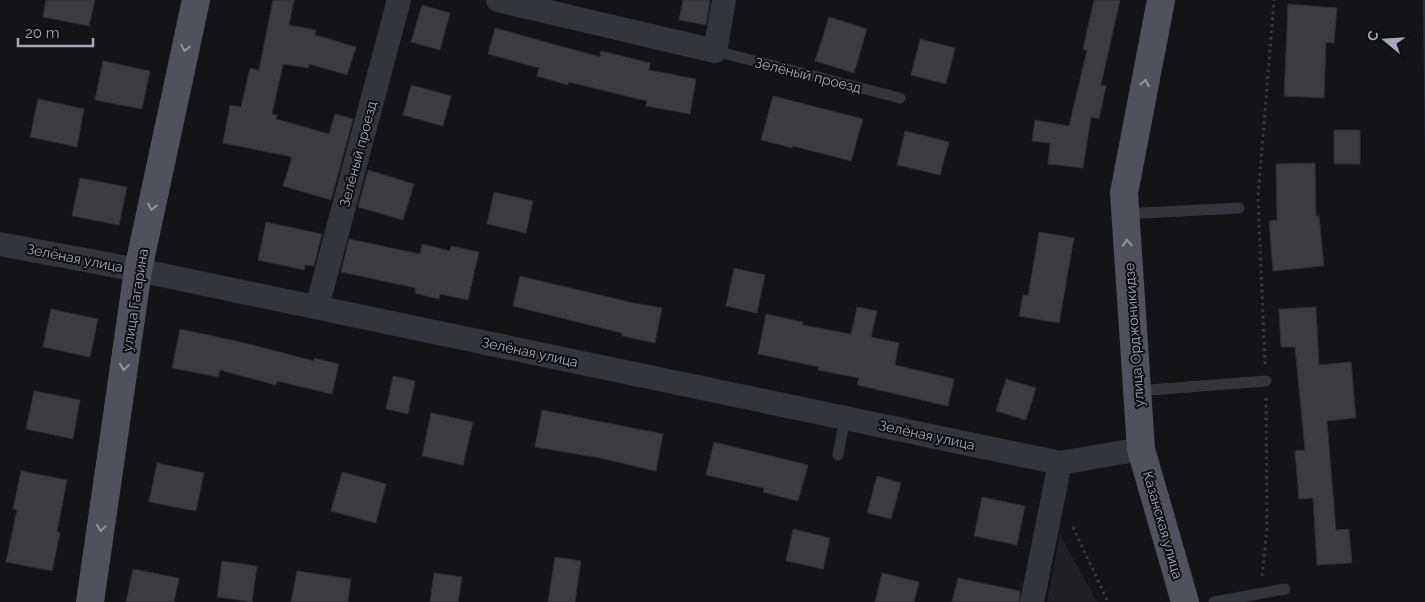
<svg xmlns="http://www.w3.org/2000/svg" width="1425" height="602" viewBox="0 0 1425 602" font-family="Raleway,sans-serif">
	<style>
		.built { fill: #201f22 }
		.water { fill: #28303a }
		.building { fill: #3b3b40; stroke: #2e2d32 }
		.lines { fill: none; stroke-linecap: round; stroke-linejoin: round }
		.path { stroke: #3a3b42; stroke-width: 3; stroke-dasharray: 2.5 4; stroke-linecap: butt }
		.lane { stroke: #34343b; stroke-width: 11 }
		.street { stroke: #34343b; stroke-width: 24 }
		.primary { stroke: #50515a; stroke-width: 28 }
		.oneway { stroke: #9397a4 }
		.labels { text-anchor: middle; stroke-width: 4; stroke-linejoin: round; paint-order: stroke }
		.street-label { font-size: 14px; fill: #a4a8b7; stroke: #0f0e10 }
	</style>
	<rect width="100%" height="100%" fill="#141315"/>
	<!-- built -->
	<path class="built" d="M1060,534L1097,602H1047Z"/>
	<!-- water -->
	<path class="water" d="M1423,0H1425V171V164Z"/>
	<!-- building -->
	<path class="building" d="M46,0H95L89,26L43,17Z
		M273,0H294L289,25L316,30L315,35L356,47L347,75L309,64L308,68L283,64L272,114L277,115L276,119L329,134L335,114L353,119L331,200L283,186L292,157L223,143L230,105L241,107L250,68L259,70Z
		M683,0H710L706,25L679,20Z
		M1094,0H1120L1101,85L1106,86L1099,119L1091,117L1083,168L1048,164L1050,143L1032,141L1035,120L1069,126L1087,50L1083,49Z
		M1288,4L1337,8L1334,43L1326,42L1324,98L1284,96Z
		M422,5L450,13L440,50L411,42Z
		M829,17L867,29L854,73L815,61Z
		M495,28L600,57L601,51L650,63L649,70L696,79L690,114L646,106L647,101L569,82L568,85L537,76L539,68L488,54Z
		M920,39L955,48L946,84L911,75Z
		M103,61L150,71L142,109L95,100Z
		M411,85L451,96L443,126L403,115Z
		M773,96L863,119L851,161L793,146L792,148L761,140Z
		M38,99L84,109L77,147L30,137Z
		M1334,130H1360V164H1334Z
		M905,131L949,142L940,175L897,165Z
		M1315,163L1316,216H1319L1324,266L1273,271L1269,221L1277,220L1276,164Z
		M368,170L414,184L403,220L358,207Z
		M80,178L127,187L119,225L72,216Z
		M494,192L533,201L526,233L487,224Z
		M266,222L322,234L314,266L305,265L304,270L258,260Z
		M1039,232L1074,238L1059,323L1019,316L1023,295L1028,296Z
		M349,239L420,254L422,244L450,251L451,246L479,252L468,300L440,294L439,299L415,293L416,288L341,272Z
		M734,268L765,275L757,313L726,306Z
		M520,276L629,302L662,308L655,343L622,336V333L513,306Z
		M857,307L877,311L871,337L899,343L895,365L954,379L948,406L857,385L859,378L818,370L819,367L758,354L766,314L803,322V325L851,334Z
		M1316,307L1319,365L1351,362L1356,418L1327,421L1336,530L1349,529L1352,563L1317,565L1313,498L1299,499L1295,451L1305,450L1295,347H1281L1279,309Z
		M51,309L98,319L90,357L43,347Z
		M180,329L245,343L314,361V358L339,364L332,394L277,381L276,385L220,370L218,377L172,368Z
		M393,376L415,381L408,414L386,409Z
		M1006,379L1036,388L1026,420L996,411Z
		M34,391L80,400L73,439L26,429Z
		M542,410L663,434L656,471L600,458L535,447Z
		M431,413L473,422L463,465L422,456Z
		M714,442L808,465L798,501L763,492L764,488L706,475Z
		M157,463L204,473L196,511L149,502Z
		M21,471L67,480L57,532L60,533L52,571L6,562L17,510L13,509Z
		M342,472L386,484L376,523L331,511Z
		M877,476L901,483L891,519L867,513Z
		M982,497L1025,506L1017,545L974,536Z
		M793,529L830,538L823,569L786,561Z
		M555,557L581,561L575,602H548Z
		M222,561L257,566L252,602L217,597Z
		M133,569L179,578L174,602H126Z
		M297,571L351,579L348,602H291Z
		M434,573L462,577L458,602H430Z
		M882,573L919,582L914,602H875Z
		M958,578L1020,591L1019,602H952Z"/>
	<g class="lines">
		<!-- path -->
		<path class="path" d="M1265,364L1258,197L1274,0
			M1073,527L1108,602
			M1262,576L1267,529L1266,397"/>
		<!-- lane -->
		<path class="lane" d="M715,51L900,98
			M1125,214L1239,208
			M1137,391L1266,381
			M838,455L845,418
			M1214,602L1285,589"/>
		<!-- street -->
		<path class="street" d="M498,0L715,51L724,0
			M0,244L138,270L1060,463
			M317,307L399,0
			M1032,602L1060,463L1141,449"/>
		<!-- primary -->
		<path class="primary" d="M1161,0L1124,193L1141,449L1185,602
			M90,602L138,270L196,0"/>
	</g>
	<!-- one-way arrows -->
	<defs><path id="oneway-chevron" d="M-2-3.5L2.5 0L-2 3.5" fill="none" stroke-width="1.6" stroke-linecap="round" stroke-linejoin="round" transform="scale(1.25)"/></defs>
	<g class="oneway">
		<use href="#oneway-chevron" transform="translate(185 48) rotate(102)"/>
		<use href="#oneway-chevron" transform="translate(1145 83) rotate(-79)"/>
		<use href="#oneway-chevron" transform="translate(152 207) rotate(102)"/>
		<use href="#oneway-chevron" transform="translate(1127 243) rotate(-94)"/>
		<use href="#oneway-chevron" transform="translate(124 367) rotate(98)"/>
		<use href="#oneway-chevron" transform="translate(101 528) rotate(98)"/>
	</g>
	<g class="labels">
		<!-- street labels -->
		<g class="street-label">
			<text transform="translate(808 75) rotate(14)" y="5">Зелёный проезд</text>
			<text transform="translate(358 154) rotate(-75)" y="5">Зелёный проезд</text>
			<text transform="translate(75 258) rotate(11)" y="5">Зелёная улица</text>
			<text transform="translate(135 300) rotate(-81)" y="5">улица Гагарина</text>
			<text transform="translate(1134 335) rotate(-94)" y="5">улица Орджоникидзе</text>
			<text transform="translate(530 352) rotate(12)" y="5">Зелёная улица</text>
			<text transform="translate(927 435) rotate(12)" y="5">Зелёная улица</text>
			<text transform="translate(1163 525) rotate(74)" y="5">Казанская улица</text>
		</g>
	</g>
	<!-- north arrow -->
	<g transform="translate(1385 40) rotate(288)" stroke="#0f0e10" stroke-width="4" paint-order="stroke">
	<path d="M0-4L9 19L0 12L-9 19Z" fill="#a4a8b7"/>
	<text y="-8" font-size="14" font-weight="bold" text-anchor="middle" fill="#a4a8b7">С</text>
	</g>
	<!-- scale -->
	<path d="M18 38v8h75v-8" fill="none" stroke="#a4a8b7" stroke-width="2.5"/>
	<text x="25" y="38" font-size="15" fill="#a4a8b7" stroke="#0f0e10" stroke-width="4" paint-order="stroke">20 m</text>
</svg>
